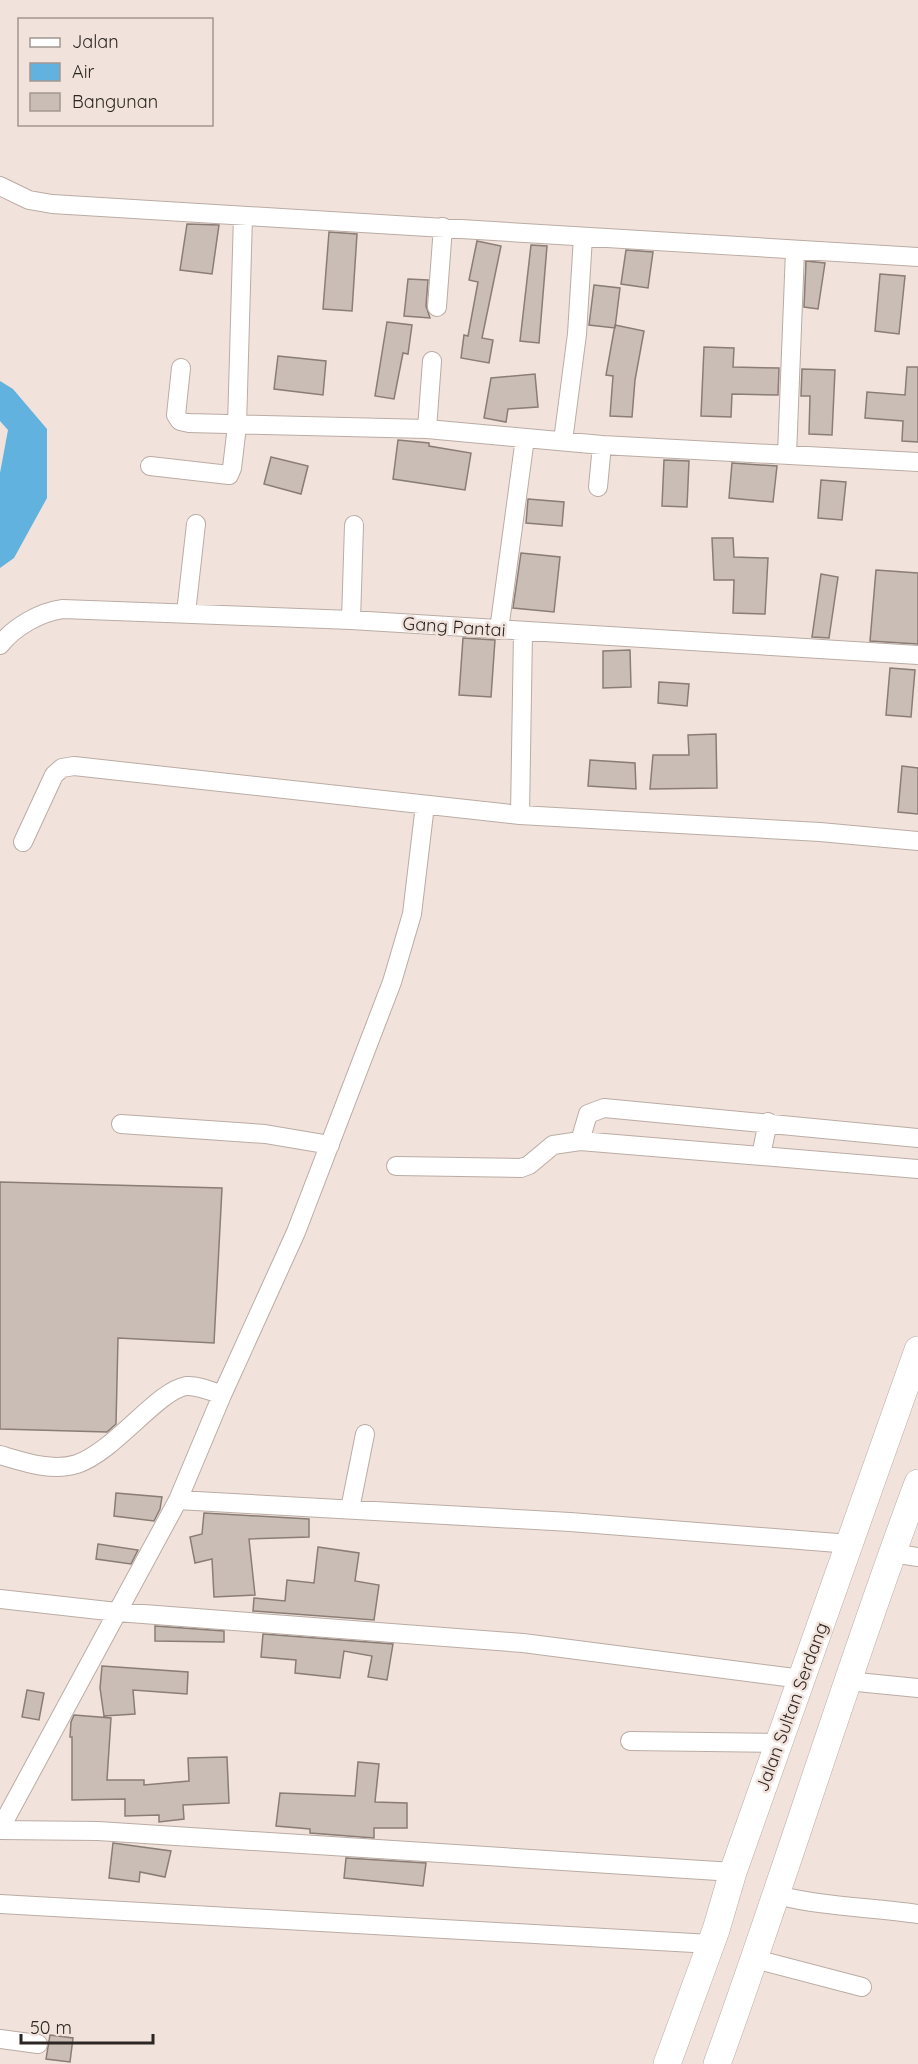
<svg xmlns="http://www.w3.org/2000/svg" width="918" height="2064" viewBox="0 0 918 2064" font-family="Quicksand,sans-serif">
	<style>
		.water { fill: #61b2df }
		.building { fill: #cabdb5; stroke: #897d75; stroke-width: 1.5 }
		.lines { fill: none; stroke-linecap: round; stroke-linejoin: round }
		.minor-casing { stroke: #baaca4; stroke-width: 20 }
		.highway-casing { stroke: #baaca4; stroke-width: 28 }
		.minor { stroke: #fff; stroke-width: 18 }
		.highway { stroke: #fff; stroke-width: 27 }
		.labels { text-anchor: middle; stroke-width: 5; stroke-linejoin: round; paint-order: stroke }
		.street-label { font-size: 18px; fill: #2b2623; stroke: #f1e3db }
	</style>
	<rect width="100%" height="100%" fill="#f1e3db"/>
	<!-- water -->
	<path class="water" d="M0,381L13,389L47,429V498L14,558L0,568V473L8,430L0,421Z"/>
	<!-- building -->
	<path class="building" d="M187,224L219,225L212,274L180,270Z
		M329,232L357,234L352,311L323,309Z
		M477,241L501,246L482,338L493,340L489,363L461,358L464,335L468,336L478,282L469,280Z
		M531,245L547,246L539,343L520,341Z
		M626,250L653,252L648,288L621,284Z
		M806,261L825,263L818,309L804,307Z
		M880,274L905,276L899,334L875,331Z
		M408,279L428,280L426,306L430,318L404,316Z
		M594,285L620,288L615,328L589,325Z
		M387,322L412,325L408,354L403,353L394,399L375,396Z
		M615,325L644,331L635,380L632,417L610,416L613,376L606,375Z
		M704,347L734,348L733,367L779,368L778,395L732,394L731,417L701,416Z
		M278,356L326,361L323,395L274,389Z
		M907,367H918V442L902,441L903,421L865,418L867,392L905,395Z
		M802,369L835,370L832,435L809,434L810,396H801Z
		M535,374L538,407L508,409L506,422L484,418L491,378Z
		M398,440L429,443V446L471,453L465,490L393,479Z
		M271,457L308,466L301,494L264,484Z
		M664,460L689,461L687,507L662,506Z
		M732,463L777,466L773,502L729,498Z
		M821,480L846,482L842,520L818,518Z
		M528,499L564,502L562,526L526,523Z
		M712,538H733L734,557L768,558L765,614L733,613L734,580H714Z
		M521,553L560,557L554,612L513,608Z
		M876,570L918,573V644L870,641Z
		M821,574L838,577L829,638L812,637Z
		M463,638L495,640L491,697L459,695Z
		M630,650L631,687L603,688V651Z
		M890,668L915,670L911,717L886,715Z
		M659,682L689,684L687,706L658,703Z
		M716,734L717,788L650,789L653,755H689L688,735Z
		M590,760L635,763L636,789L588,786Z
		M902,766L918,768V814L898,812Z
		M0,1182L222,1188L214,1343L118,1338L116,1424L107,1432L0,1429Z
		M116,1493L162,1497L160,1509L154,1521L114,1516Z
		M204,1513L309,1519V1537L249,1539L255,1595L214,1597L212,1559L195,1563L190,1537L202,1534Z
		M98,1544L138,1550L131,1564L96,1559Z
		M318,1547L359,1553L355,1581L379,1585L374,1620L253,1611L254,1598L285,1601L287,1580L314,1583Z
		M155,1626L224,1631V1642L155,1641Z
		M263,1634L393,1644L387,1680L368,1677L372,1656L344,1651L340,1678L295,1673L296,1660L261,1657Z
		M102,1666L188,1672L187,1694L133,1690L135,1714L104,1716L100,1688Z
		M27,1690L44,1693L39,1720L22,1717Z
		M74,1715L111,1718L107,1780H144V1785L189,1781L188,1758L227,1757L229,1803L183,1805L184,1819L159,1822V1815L125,1816V1799L72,1800V1737H70L71,1722Z
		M358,1762L379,1764L375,1802L407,1803V1828H374V1838L310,1833V1829L276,1826L280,1793L355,1796Z
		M113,1843L171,1851L165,1877L140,1872L139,1882L109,1878Z
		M346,1858L426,1863L423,1886L344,1878Z
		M50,2035L73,2038L70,2062L46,2059Z"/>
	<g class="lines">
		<!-- minor casing -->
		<g class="minor-casing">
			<path id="minor" d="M0,186L29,200L52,204L918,257
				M437,307L443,227
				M181,368L176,415L180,421L189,423L427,429L602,445L918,462
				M427,429L432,361
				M563,441L577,334L583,237
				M787,455L795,251
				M150,466L229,475L232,468L237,426L243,216
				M598,487L602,445
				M186,613L196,524
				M351,620L354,525
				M499,630L525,438
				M0,645C14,627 40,612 63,609L351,620L918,655
				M520,815L523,632
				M23,842L54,775L62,768L74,766L520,815L820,832L918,841
				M121,1124L265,1134L330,1145
				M580,1141L588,1114L604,1108L918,1138
				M761,1155L768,1122
				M396,1166L521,1168L529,1165L553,1145L580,1141L918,1169
				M0,1455C24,1462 52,1472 77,1464C115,1451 157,1391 186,1386C197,1385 211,1391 222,1395
				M178,1500L570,1522L850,1544
				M350,1509L365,1434
				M892,1553L918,1557
				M0,1599L117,1612L523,1643L802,1679
				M847,1681L918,1688
				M630,1741L779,1743
				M0,1829L178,1500L222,1395L296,1232L392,982L412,914L425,805
				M0,1830L98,1831L733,1872
				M777,1895C824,1907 870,1907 918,1914
				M0,1904L711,1944
				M755,1959L862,1987
				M0,2039L38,2044"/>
		</g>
		<!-- highway casing -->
		<g class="highway-casing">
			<path id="highway" d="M667,2064L716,1930L733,1872L918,1350
				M717,2064C787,1871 846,1675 918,1483"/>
		</g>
		<!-- minor -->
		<use href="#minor" class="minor"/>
		<!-- highway -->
		<use href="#highway" class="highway"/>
	</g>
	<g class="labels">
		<!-- street labels -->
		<g class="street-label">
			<text transform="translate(454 627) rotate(4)" y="6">Gang Pantai</text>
			<text transform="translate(792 1707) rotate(-70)" y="6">Jalan Sultan Serdang</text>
		</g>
	</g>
	<!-- legend -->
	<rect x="18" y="18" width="195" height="108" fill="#f1e3db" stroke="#a29791" stroke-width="1.5"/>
	<rect x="30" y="38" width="30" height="9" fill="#ffffff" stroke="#a29791" stroke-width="1.5"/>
	<text x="72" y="48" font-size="18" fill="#2b2623">Jalan</text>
	<rect x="30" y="63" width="30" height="18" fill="#61b2df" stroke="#a29791" stroke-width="1.5"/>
	<text x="72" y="78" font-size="18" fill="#2b2623">Air</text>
	<rect x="30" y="93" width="30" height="18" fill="#cabdb5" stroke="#a29791" stroke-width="1.5"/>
	<text x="72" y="108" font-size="18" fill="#2b2623">Bangunan</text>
	<!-- scale -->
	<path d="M21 2034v9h132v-9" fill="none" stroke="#2b2623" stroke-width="3"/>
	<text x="30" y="2034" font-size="18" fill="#2b2623" stroke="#f1e3db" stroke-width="4.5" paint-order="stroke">50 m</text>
</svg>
